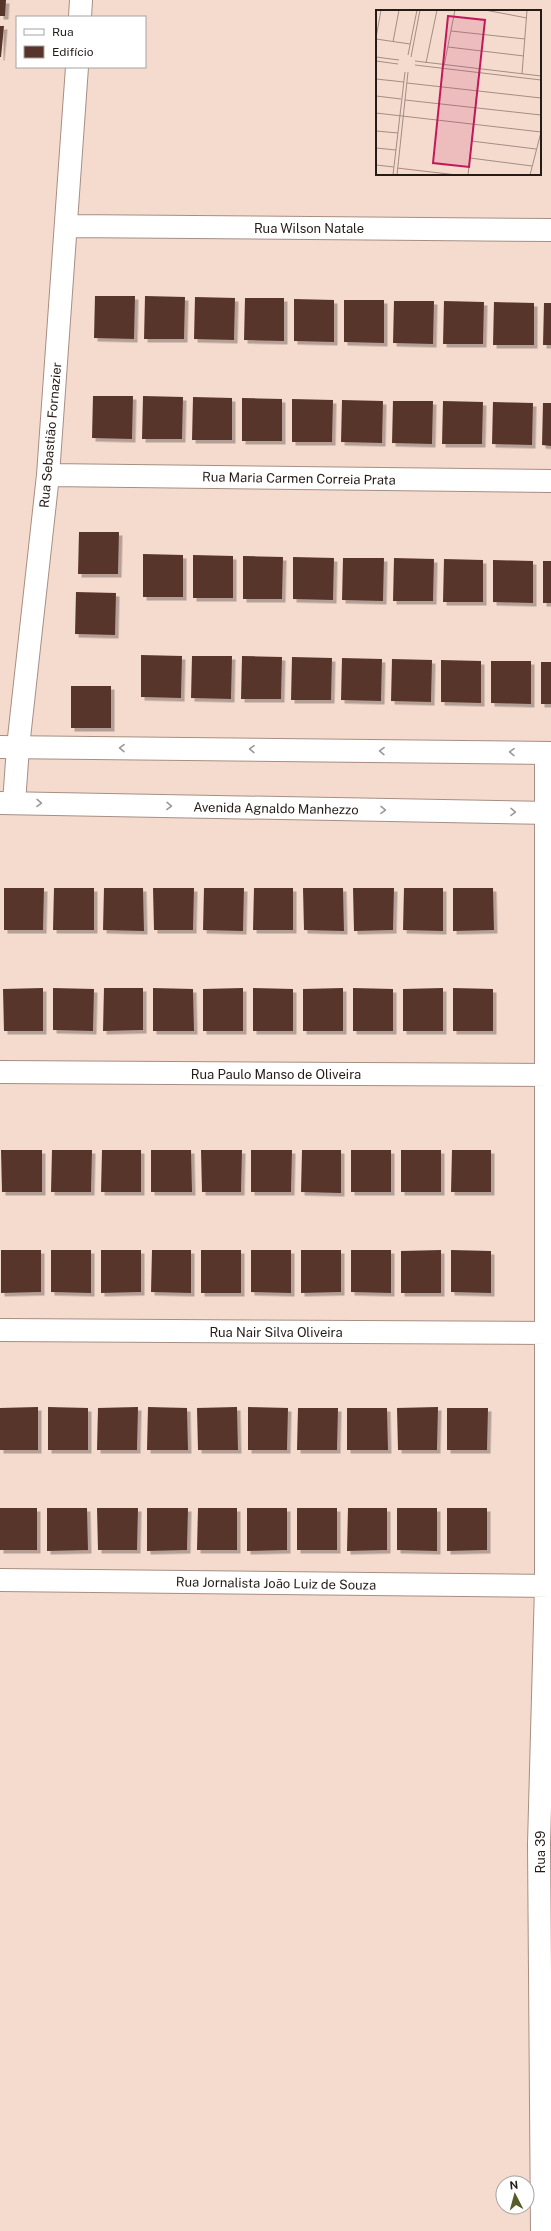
<svg xmlns="http://www.w3.org/2000/svg" width="551" height="2231" viewBox="0 0 551 2231" font-family="'Public Sans',sans-serif">
	<style>
		.building { fill: #58352c; filter: url(#shadow) }
		.lines { fill: none; stroke-linecap: round; stroke-linejoin: round }
		.street-casing { stroke: #a78e83; stroke-width: 24 }
		.secondary-casing { stroke: #a78e83; stroke-width: 24 }
		.street { stroke: #fff; stroke-width: 22 }
		.secondary { stroke: #fff; stroke-width: 22 }
		.oneway { stroke: #9d9897 }
		.labels { text-anchor: middle; stroke-width: 4; stroke-linejoin: round; paint-order: stroke }
		.street-label { font-size: 13px; fill: #251b17; stroke: #fff }
		.inset-road { fill: none; stroke: #a28e85; stroke-width: 1 }
		.view { fill: #c2185b; fill-opacity: 0.15; stroke: #c2185b; stroke-width: 2 }
		.inset-edge { fill: none; stroke: #251b17; stroke-width: 2 }
	</style>
	<defs>
		<filter id="shadow"><feDropShadow dx="3.5" dy="3.5" stdDeviation="0" flood-color="#0004"/></filter>
	</defs>
	<rect width="100%" height="100%" fill="#f5dace"/>
	<!-- building -->
	<path class="building" d="M0,0H6L5,16H0Z
		M0,26H4L1,57H0Z
		M95,296H135L134,339L94,338Z
		M145,296L185,297L184,339H144Z
		M195,297L235,298L234,340L194,339Z
		M245,298H284V341L244,340Z
		M294,299L334,300V342L294,341Z
		M344,300H384V343L344,342Z
		M394,301H434L433,344L393,343Z
		M444,301L484,302L483,344H443Z
		M494,302L534,303V345H493Z
		M544,303H551V345H543Z
		M93,396H133L132,439L92,438Z
		M143,396L183,397L182,439H142Z
		M193,397L232,398V440H192Z
		M242,398L282,399V441H242Z
		M292,399L333,400L332,442H292Z
		M342,400L383,401L382,443L341,442Z
		M393,401H433L432,444L392,443Z
		M443,401L483,402L482,444H442Z
		M493,402L533,403L532,445L492,444Z
		M543,403H551V446L542,445Z
		M79,532H119L118,574H78Z
		M143,554L183,555V597H143Z
		M193,555L233,556V598H193Z
		M243,556L283,557L282,599H243Z
		M293,557L334,558L333,600L293,599Z
		M343,558H384L383,601L342,600Z
		M394,558L434,559L433,601H393Z
		M444,559L483,560V602H443Z
		M493,560L533,561V603L493,602Z
		M543,561H551V603H543Z
		M76,592L116,593L115,635L75,634Z
		M141,655L182,656L181,698L141,697Z
		M192,656H232L231,699L191,698Z
		M242,656L282,657L281,699H241Z
		M292,657L332,658L331,700H291Z
		M342,658L382,659L381,701L341,700Z
		M392,659L432,660L431,702L391,701Z
		M441,660L481,661V703L441,702Z
		M491,661H531V704L491,703Z
		M541,662H551V704H541Z
		M71,686H111V728H71Z
		M4,888H44L43,930H4Z
		M54,888H94V930H53Z
		M104,888H143L144,931L103,930Z
		M153,888H194L193,930H154Z
		M204,888H244L243,931L203,930Z
		M254,888H293V930H253Z
		M303,888H343L344,931L304,930Z
		M353,888H394L393,930L354,931Z
		M404,888H443V931L403,930Z
		M453,888H493L494,930L453,931Z
		M43,988V1031H4L3,989Z
		M53,988L94,989L93,1031L53,1030Z
		M104,988H143V1030L103,1031Z
		M153,988L193,989L194,1031H153Z
		M243,988V1031H203V989Z
		M253,988L293,989V1031H253Z
		M343,988V1031H303V989Z
		M353,988L393,989V1031H353Z
		M443,988V1031H403V989Z
		M453,988L493,989V1031H453Z
		M1,1150H42V1192H2Z
		M52,1150H92L91,1192H51Z
		M102,1150H141V1192H101Z
		M151,1150H191L192,1192H151Z
		M201,1150H242L241,1192H202Z
		M251,1150H292L291,1192H251Z
		M302,1150H341V1193L301,1192Z
		M351,1150H391V1192H351Z
		M401,1150H441V1192H401Z
		M452,1150H491V1192H451Z
		M1,1250H41V1292L1,1293Z
		M51,1250H91V1293L51,1292Z
		M101,1250H141V1292L101,1293Z
		M152,1250H191V1293L151,1292Z
		M201,1250H241V1293H201Z
		M251,1250H291V1293L251,1292Z
		M301,1250H341V1292L301,1293Z
		M351,1250H391V1293L351,1292Z
		M441,1250V1293H401V1251Z
		M451,1250L491,1251V1293L451,1292Z
		M38,1407V1450H0V1408Z
		M48,1407L88,1408V1450H48Z
		M138,1407L137,1450H97L98,1408Z
		M148,1407L187,1408L188,1450H147Z
		M237,1407L238,1450H198L197,1408Z
		M248,1407L288,1408L287,1450H248Z
		M438,1407L437,1450H398L397,1408Z
		M298,1408H338L337,1450H297Z
		M347,1408H387L388,1450H347Z
		M447,1408H488L487,1450H447Z
		M0,1508H37V1550H0Z
		M47,1508H87L88,1550L47,1551Z
		M97,1508H138L137,1550H98Z
		M147,1508H188L187,1550L147,1551Z
		M198,1508H237V1550H197Z
		M247,1508H287V1550L247,1551Z
		M297,1508H337V1550H297Z
		M348,1508H387V1550L347,1551Z
		M397,1508H437V1551L397,1550Z
		M447,1508H487V1550L447,1551Z"/>
	<g class="lines">
		<!-- street casing -->
		<g class="street-casing">
			<path id="street" d="M80,17L81,0
				M67,226L551,230
				M48,475L551,481
				M14,803L18,747L48,475L77,67
				M0,1072L551,1075
				M0,1330L551,1333
				M0,1580L551,1586
				M542,2231L539,1844L546,1586V753"/>
		</g>
		<!-- secondary casing -->
		<g class="secondary-casing">
			<path id="secondary" d="M0,747L551,753
				M0,803L551,813"/>
		</g>
		<!-- street -->
		<use href="#street" class="street"/>
		<!-- secondary -->
		<use href="#secondary" class="secondary"/>
	</g>
	<!-- one-way arrows -->
	<defs><path id="oneway-chevron" d="M-2-3.5L2.5 0L-2 3.5" fill="none" stroke-width="1.6" stroke-linecap="round" stroke-linejoin="round"/></defs>
	<g class="oneway">
		<use href="#oneway-chevron" transform="translate(122 748) rotate(-179)"/>
		<use href="#oneway-chevron" transform="translate(252 749) rotate(-179)"/>
		<use href="#oneway-chevron" transform="translate(382 751) rotate(-179)"/>
		<use href="#oneway-chevron" transform="translate(512 752) rotate(-179)"/>
		<use href="#oneway-chevron" transform="translate(39 803) rotate(1)"/>
		<use href="#oneway-chevron" transform="translate(169 806) rotate(1)"/>
		<use href="#oneway-chevron" transform="translate(383 810) rotate(1)"/>
		<use href="#oneway-chevron" transform="translate(513 812) rotate(1)"/>
	</g>
	<g class="labels">
		<!-- street labels -->
		<g class="street-label">
			<text x="309" y="233">Rua Wilson Natale</text>
			<text transform="translate(50 435) rotate(-85)" y="5">Rua Sebastião Fornazier</text>
			<text transform="translate(299 478) rotate(1)" y="5">Rua Maria Carmen Correia Prata</text>
			<text transform="translate(276 808) rotate(1)" y="5">Avenida Agnaldo Manhezzo</text>
			<text x="276" y="1079">Rua Paulo Manso de Oliveira</text>
			<text x="276" y="1337">Rua Nair Silva Oliveira</text>
			<text transform="translate(276 1583) rotate(1)" y="5">Rua Jornalista João Luiz de Souza</text>
			<text transform="translate(540 1852) rotate(-90)" y="5">Rua 39</text>
		</g>
	</g>
	<!-- overview -->
	<g transform="translate(376 10)">
		<rect width="165" height="165" fill="#f5dace"/>
		<path class="inset-road" d="M109,0L151,8M75,21L149,29M0,28L5,0M0,29L34,34M17,32L23,0M72,37L148,46M32,45L41,0M0,47L23,50M35,47L44,0M0,51L22,54M39,51L165,66M50,53L61,0M39,55L165,70M68,56L79,0M146,64L151,0M0,69L28,72M31,73L165,88M0,86L25,89M29,90L165,105M0,103L165,122L154,165M0,121L22,123M95,131L160,139M0,138L20,140M94,148L156,156M0,155L18,157M21,158L81,165M17,165L29,62M21,165L32,62M92,165L103,63"/>
		<path class="view" d="M72,6L109,10L93,157L57,153Z"/>
		<rect width="165" height="165" class="inset-edge"/>
	</g>
	<!-- legend -->
	<rect x="16" y="16" width="130" height="52" fill="#ffffff" stroke="#a8a4a2"/>
	<rect x="24" y="29" width="20" height="6" fill="#ffffff" stroke="#a8a4a2"/>
	<text x="52" y="36" font-size="12" fill="#251b17">Rua</text>
	<rect x="24" y="46" width="20" height="12" fill="#58352c" stroke="#a8a4a2"/>
	<text x="52" y="56" font-size="12" fill="#251b17">Edifício</text>
	<!-- north arrow -->
	<g transform="translate(515 2195) rotate(354)"><circle r="19" fill="#ffffff" stroke="#a8a4a2"/>
	<path d="M0-3L7 15L0 10L-7 15Z" fill="#565c2a"/>
	<text y="-6" font-size="11" font-weight="bold" text-anchor="middle" fill="#251b17">N</text>
	</g>
</svg>
